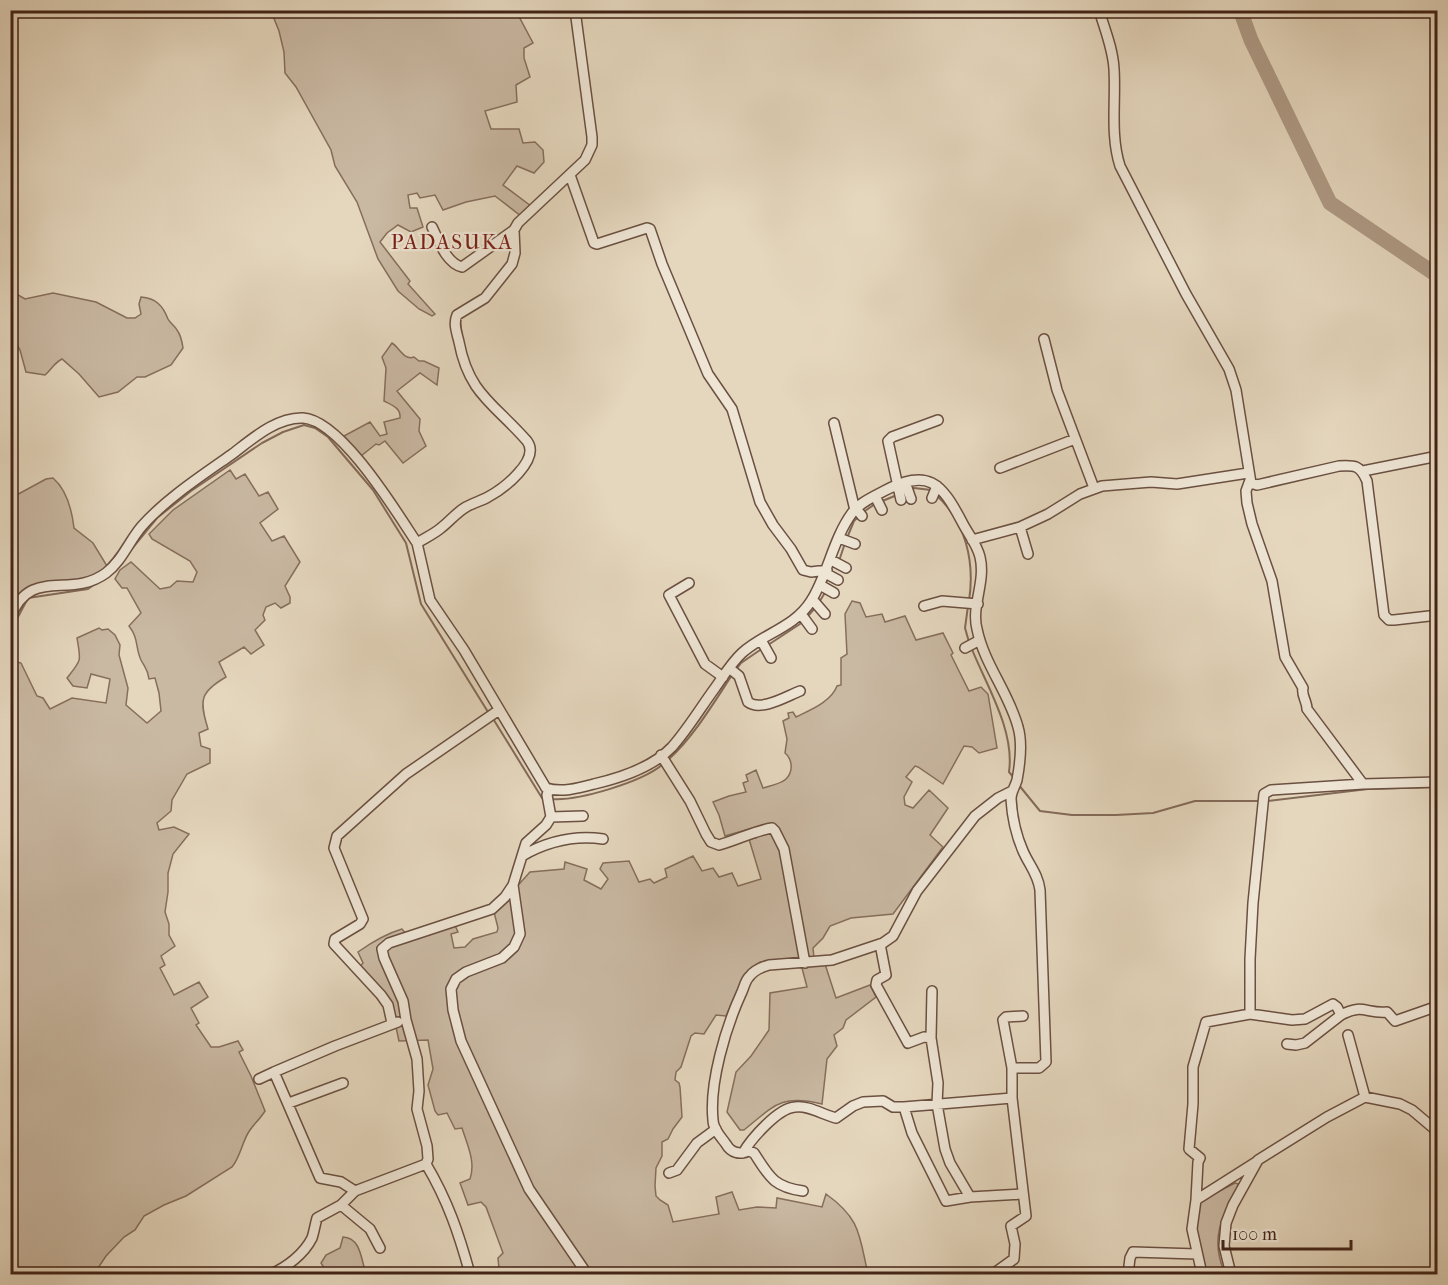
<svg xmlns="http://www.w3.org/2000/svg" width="1448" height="1285" viewBox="0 0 1448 1285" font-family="'IM FELL French Canon',serif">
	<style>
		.green { fill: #c9b8a2; stroke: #866e5c; stroke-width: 1.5 }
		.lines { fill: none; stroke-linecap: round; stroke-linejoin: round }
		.stream { stroke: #836a59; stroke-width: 2 }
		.river { stroke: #ae9a85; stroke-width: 15 }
		.street-casing { stroke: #6b5041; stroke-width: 12 }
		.street { stroke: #eee5d5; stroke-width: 9 }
		.labels { text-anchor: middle; stroke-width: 4.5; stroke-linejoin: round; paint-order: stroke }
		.quarter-label { font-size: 21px; letter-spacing: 1.5px; fill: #7a1f14; stroke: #eee5d5 }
	</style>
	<rect width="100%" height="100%" fill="#e5d7be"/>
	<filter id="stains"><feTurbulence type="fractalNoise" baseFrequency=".00333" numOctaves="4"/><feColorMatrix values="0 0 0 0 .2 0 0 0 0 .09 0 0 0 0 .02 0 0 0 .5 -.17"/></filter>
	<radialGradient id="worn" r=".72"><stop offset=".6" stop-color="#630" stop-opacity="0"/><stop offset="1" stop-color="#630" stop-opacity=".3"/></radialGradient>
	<!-- green -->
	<path class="green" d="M407,10L516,11L533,43L524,48V58L530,77L516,85L517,102L485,111L491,129H519L523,143L535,142L543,150L544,162L534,173L517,166L503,185L531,206L521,216L495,196L466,202L443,210L435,195L420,198L417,193L408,195L410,208H417L423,227L411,232L398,225L387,233L380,242L410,281L408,284L435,314L432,316L419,309L398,291L378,259L357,202L335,166L331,150L296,87L285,73L284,52L279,31L271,11H380L382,17Z
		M10,284L18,295L25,299L53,293L96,302L127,318H135L141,314L139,304L141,297C156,298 163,306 168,319C170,323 175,326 177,330C181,335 182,341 183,348L171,365L145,377H137L118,392L99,397L79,374L62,359C54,363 52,369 45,375L26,372L20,350L11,334Z
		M392,343C399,347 404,361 414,357L419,361H424L439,368L437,385L420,373L397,391L420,419L419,431L426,446L403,463L385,441L379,445L376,444L361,456L344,436L370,422L380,436L387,434L384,422L400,418C401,408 392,405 384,401L386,368L382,357Z
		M230,470L236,479L245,474L259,496L268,492L278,509L260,523L272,541L284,536L300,562L285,586L290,597V603L281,608L275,603L266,607L263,615L265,620L255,630L264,645L251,654L244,647L219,662L226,677C200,692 199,700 208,729L199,733L201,746L210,749V763L187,774L172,800L171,811L157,823L159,830L174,827L189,834L173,854L168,873V892L165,912L169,924V935L175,946L161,956L165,965L160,968L174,995L199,982L208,997L191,1008L199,1023L196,1025L211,1047H219L238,1041L243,1050L239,1052L251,1076L265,1111C260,1119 255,1123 250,1130C242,1141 241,1156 232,1167L186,1196L164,1205L144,1216L135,1230L124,1237L106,1256L94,1274H11V660L21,663L37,696L43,698L50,709L72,698L106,703L110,679L91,674L87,688L73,686L67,678C82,659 81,662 77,638L99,628L102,630L108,629L115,635L120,645L119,655L128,688L126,705L147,723L161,711L159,693L155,678L149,679C148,669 145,668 141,660C135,647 139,639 129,626L141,613L127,588H122L115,579L120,570L131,562L160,589L170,587L177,581L193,582L197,572L190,561L152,539L149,534L173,510Z
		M53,478C67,490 72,511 74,528L93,543L107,566C92,589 61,577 39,584C32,586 17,603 11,610V498L46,479Z
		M852,601L860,603L866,617L882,614L885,622L905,616L916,640L943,633L953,653L951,655L969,691L981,687L988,694L997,748L979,753L972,747L964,746L943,784L918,767L915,766L906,777L912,782L904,797L905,805L913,808L929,790L948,808L930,835L943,847L893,914L851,918L830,926L823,938L813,948L814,958L760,962L744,975L726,1016L716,1015L704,1034L695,1033L691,1036L681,1067L676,1072L675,1080L679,1083L680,1087L682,1117L673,1129L668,1139L662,1142V1156L656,1168L655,1186L656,1196L660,1200L668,1205L673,1222L719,1214L716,1197L732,1192L739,1210L757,1207L776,1208L777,1198L822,1207L826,1194C861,1219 859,1235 868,1274H490L489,1272L499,1269L498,1258L503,1253L486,1207L481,1202L468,1205L460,1183L470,1179C476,1162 467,1144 462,1128L455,1129L447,1113L438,1115L435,1111L428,1085L433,1069L428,1040L399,1041C393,1009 384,989 360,967L363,963L358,952C372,942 385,934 402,929L406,934L452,919L458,932L451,934L454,948L465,947L473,939L497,932L498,928L494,912L530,872L564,869L565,862L587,869L584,880L601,889L608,879L600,869L603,863L629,861L639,882L650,879L654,883L667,877L665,869L693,856L702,871L713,868L719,877L732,873L738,886L761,879L749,839L756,838L753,828L725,836L719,815L713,802L729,796L746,792L743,783L748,781L746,775L756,770L763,788C769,786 781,784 786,779C794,771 792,759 785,753L787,739L783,721L789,718L788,713L793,712L796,717C810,710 831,702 837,686L841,685V658L847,654L845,614Z
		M825,964L836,998L870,985L876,997L846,1020L843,1028L834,1035L837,1046L827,1059L822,1104C780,1094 774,1106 744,1130H740L727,1112L736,1072L751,1056L769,1030L770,993L807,987L802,968Z
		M1235,1183L1241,1185C1222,1218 1209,1236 1225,1274H1205L1194,1225L1200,1201Z
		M343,1237C361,1238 361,1259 366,1274H328L321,1263L326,1255L340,1248Z"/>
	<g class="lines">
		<!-- stream -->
		<path class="stream" d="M911,489L914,488L931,490
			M935,494C966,521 975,562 969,601
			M880,502L897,495
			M862,513L875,504
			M847,538L854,521L858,517
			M130,551L157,518L191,491L262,443L283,432L304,425L315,428L328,437L373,490L406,543L421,604L488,712
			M839,561L845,543
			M818,604L826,591
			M968,606L965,628L969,642
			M807,617L815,608
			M10,632L28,598L88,589L98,582
			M768,645L803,622
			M971,647C986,685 1015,730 1009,772L1015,779
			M735,671L741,663L763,648
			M492,717L542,798H546
			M669,759C694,736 713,704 732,675
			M1018,784L1040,811L1072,815H1116L1153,813L1195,801H1261
			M552,799C579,801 641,782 662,765
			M1267,801L1368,789L1438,787"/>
		<!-- river -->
		<path class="river" d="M1240,10L1251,40L1330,203L1438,276"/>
		<!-- street casing -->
		<g class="street-casing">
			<path id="street" d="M575,10L592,137V145L585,160L518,223L514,230L515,253L512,264L485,298L457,315C453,324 457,333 459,342C469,395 495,404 527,441C541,460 503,489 488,497C481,501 473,503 466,507C457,512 450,521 441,528C434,534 425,538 417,543L430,600L464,650L546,788C561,793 579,788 594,784C620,778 653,767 672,747C688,729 701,707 715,688C723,677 731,663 742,653C764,633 794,628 811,601C828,574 833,539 852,513C859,503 873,497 884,491C928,468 941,482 962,522C968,534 977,544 980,557C986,582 971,606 977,629C984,664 1009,693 1018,727C1023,744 1020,764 1017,780C1015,787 1011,792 1011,799C1012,816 1016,835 1023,851C1029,865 1038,874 1040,890L1046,1062L1039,1068H1012V1098L1026,1216L1011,1226L1015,1244L1014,1259L993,1274
				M1099,10C1105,30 1113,49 1114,69C1116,101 1110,135 1120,166L1186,294L1229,369L1236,390L1251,483L1257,485L1339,466C1355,465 1360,465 1367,481L1384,615L1389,620H1394L1438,615
				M570,175L594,243L597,244L647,228L650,229L662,264L708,374L732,409L760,502L773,525L791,549L803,570L811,572L827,570
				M432,227C439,241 446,263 462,267L514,230
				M1044,339L1057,390L1094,488
				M834,423L854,506L862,516
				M1000,468L1075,439
				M1363,471L1438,456
				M905,482L911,499
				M875,496L882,510
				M932,498L937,486
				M901,500L888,441L892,437L938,420
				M1020,527L1028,554
				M839,538L855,544
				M972,540L1020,527L1048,514L1080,494L1102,486L1151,482L1177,484L1248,473
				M831,560L846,568
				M825,573L838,580
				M689,583L669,595L705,664L723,677
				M820,585L834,593
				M812,599L825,614
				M924,606L942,601L978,604
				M801,614L812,629
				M10,618C31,565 69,600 106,573C122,561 129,541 142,526C166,499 201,476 231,455C251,440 276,417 303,418C341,420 397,513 417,543
				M761,640L771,658
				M965,648L980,640
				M729,668L739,676L748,702C761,712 787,696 800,691
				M661,755L690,801L706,834L711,842L719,845C737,840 754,831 772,828L775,831L784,849L805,963
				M1363,784L1438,782
				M551,817L583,816
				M522,856C548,841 574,835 603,839
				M513,885L520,934L514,947L502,958L466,972L456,979L451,989L453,1010L461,1041L529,1189L587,1274
				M880,944L886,975L877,980L876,985L908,1043L924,1037L931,1038
				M932,991L931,1038L938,1083L937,1104L945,1149L950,1163L970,1197
				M1250,1014L1292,1020L1305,1019L1333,1004L1337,1007L1341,1015C1363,1003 1366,1014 1387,1012L1395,1021L1438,1006
				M392,1023L388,1005L381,995L334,944L335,939L360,924L363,919L334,848L337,836L406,774L499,710
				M1348,1035L1365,1097
				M1287,1044L1296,1045L1305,1043L1341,1015
				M1012,1068L1003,1020L1006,1017L1023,1016
				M259,1079L274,1072
				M289,1103L343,1083
				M904,1107L912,1133L946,1201L970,1197L1022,1194
				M743,1153C751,1139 778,1108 795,1107C809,1105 823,1115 836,1118L853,1106L863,1102L883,1101L893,1107H904L1012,1098
				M426,1164C448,1201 459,1234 470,1274
				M669,1173L677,1170L697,1143L716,1129
				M355,1191L341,1182L320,1178L274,1072L335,1046L398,1022
				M803,1191C773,1187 769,1176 754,1153L749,1151C740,1155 731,1153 726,1144C721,1137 713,1129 713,1120C709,1083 726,1027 741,994C744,988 745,981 749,977C754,970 762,967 769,965L832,960L883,943L893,936L917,891L975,816L998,798L1012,791
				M1196,1200L1198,1162L1200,1158L1189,1149L1193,1104V1067L1206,1022L1250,1014V959L1253,903L1264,794L1271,790L1363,784L1307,709C1307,701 1301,695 1303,688L1285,657L1272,581L1252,524L1247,503L1246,491L1250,480
				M341,1205L370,1229L380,1248
				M271,1274C287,1267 304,1254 312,1238C314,1232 315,1225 317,1218L341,1205L355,1191L426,1164L428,1159L427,1146L417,1109L419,1091L417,1059L406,1020L403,1001L384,958L382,949L389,943L492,909L505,897L513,885L526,843L546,825L551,817L547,795L549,789
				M1128,1274L1130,1258L1133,1252L1197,1254
				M1202,1274L1192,1229L1196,1200L1256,1162
				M1231,1274L1224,1246L1226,1223L1233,1205L1258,1160L1327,1117L1365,1097L1400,1104L1412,1110L1438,1132"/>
		</g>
		<!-- street -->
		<use href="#street" class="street"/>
	</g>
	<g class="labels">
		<!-- quarter labels -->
		<g class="quarter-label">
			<text x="452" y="249">PADASUKA</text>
		</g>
	</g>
	<!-- margin -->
	<rect width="1448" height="1285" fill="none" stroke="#e5d7be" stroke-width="36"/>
	<rect x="12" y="12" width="1424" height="1261" fill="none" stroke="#422317" stroke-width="3"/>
	<rect x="18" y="18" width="1412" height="1249" fill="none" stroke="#422317" stroke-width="1.5"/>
	<!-- scale -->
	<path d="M1223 1240v9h128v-9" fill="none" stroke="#422317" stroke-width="3"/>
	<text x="1232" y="1240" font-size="18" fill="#422317" stroke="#eee5d5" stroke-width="4.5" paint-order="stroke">100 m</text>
	<rect width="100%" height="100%" filter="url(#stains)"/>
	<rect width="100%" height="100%" fill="url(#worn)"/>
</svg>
